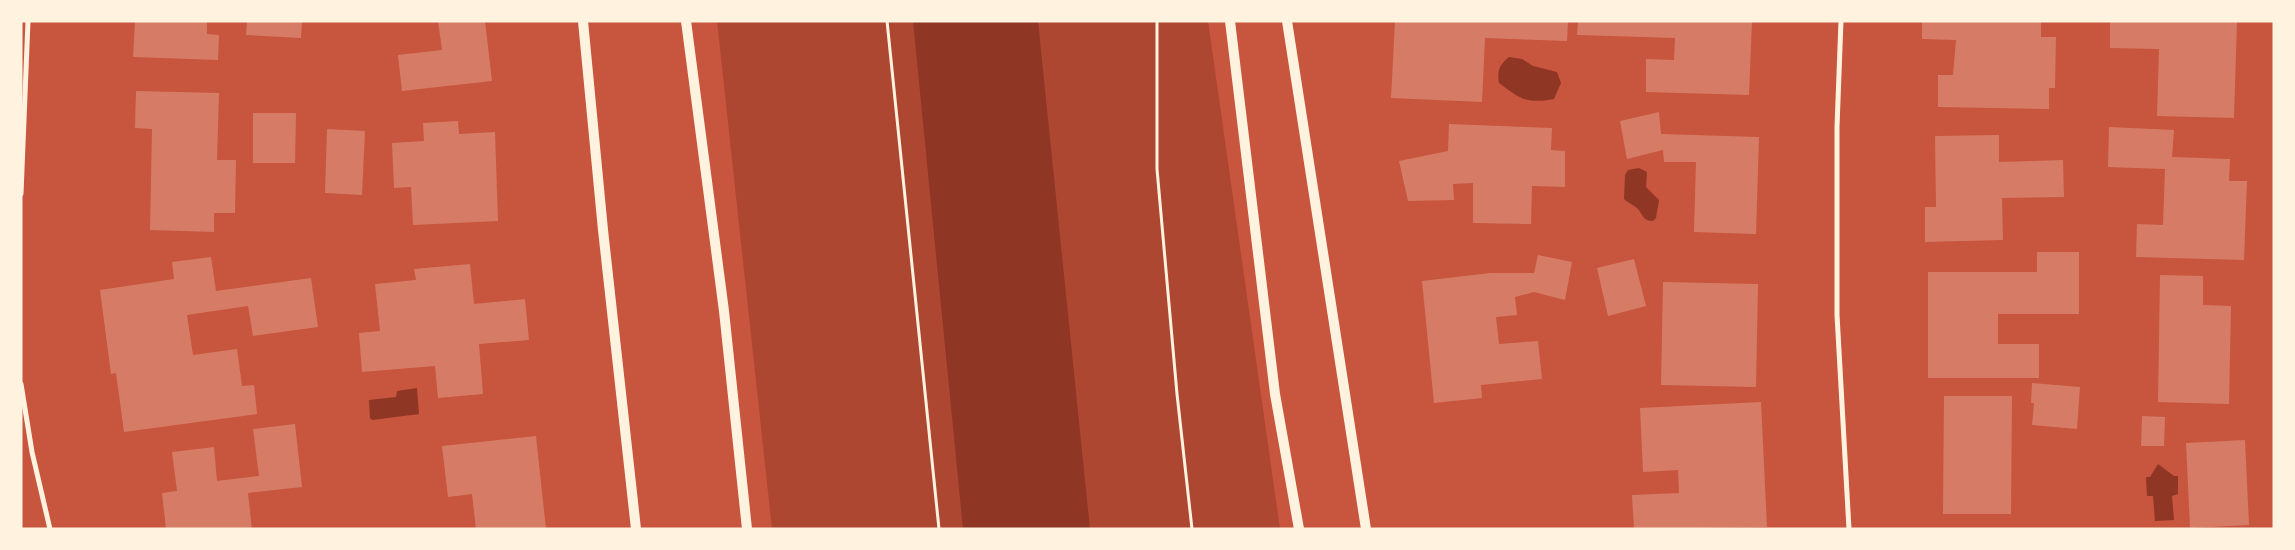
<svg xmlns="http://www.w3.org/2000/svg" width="2295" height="550" viewBox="0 0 2295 550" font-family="Rubik,sans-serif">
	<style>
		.green { fill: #ae4732 }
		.water { fill: #8f3625 }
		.building { fill: #d67c66 }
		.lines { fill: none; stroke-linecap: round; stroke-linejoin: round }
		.path { stroke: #fff3e0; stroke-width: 3 }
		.minor { stroke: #fff3e0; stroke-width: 5 }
		.secondary { stroke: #fff3e0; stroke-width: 10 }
	</style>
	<rect width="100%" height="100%" fill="#c8553d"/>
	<!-- green -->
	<path class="green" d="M717,21H1208L1280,529H772Z"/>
	<!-- water -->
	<path class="water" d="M913,21H1038L1090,529H963Z
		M1509,57L1522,59L1533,66L1557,72L1561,83L1554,99C1527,104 1520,99 1499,83C1497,71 1499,65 1509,57Z
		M1639,168L1647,172L1646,187L1659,200L1656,218L1653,221C1643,221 1643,215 1638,209C1634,205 1628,203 1624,199L1625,175L1628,170Z
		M417,388L419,414L372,420L370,418L369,400L396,397L397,391Z
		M2158,464L2174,476H2178V494L2172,496L2174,520L2155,521L2153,496H2147L2146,477H2150Z"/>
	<!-- building -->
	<path class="building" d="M135,21H207V34L219,35L218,60L133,57Z
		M247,21H302L301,38L246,35Z
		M438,21H485L492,81L402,91L398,55L442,50Z
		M1395,21H1568L1567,41L1485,38L1482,102L1391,98Z
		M1578,21H1752L1749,95L1646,92V59L1674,60L1675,38L1577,35Z
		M1922,21H2041V37H2056L2055,88H2049V109L1938,107V75H1953L1956,40L1922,39Z
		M2110,21H2237L2234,118L2157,116L2159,49L2110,48Z
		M136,91L219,93L217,160H236L235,213H214V232L150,230L152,129L135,128Z
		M1659,112L1661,134L1759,137L1756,234L1694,232L1696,162H1664L1663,150L1627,159L1620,121Z
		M253,113H296L295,163H253Z
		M458,121L459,134L495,132L498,221L413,225L411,187L394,188L392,143L424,141L423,123Z
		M1449,124L1552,128L1551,150L1565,151V187L1532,186L1531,224L1473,223V183L1453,184L1454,200L1408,201L1399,161L1448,151Z
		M2109,127L2174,130L2172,157L2230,159L2229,181H2247L2244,260L2136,257L2137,224L2163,225L2165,169L2108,167Z
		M327,129L365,131L362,195L325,193Z
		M1999,135V162L2063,160L2064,197L2002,198L2003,240L1925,242V207H1936L1935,136Z
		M2037,252H2079V314H1998V344H2039V378H1928V272H2037Z
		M1538,255L1572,262L1565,300L1534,292L1515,297L1517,315L1496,317L1499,344L1538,341L1542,379L1481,385L1482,398L1434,403L1422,281L1490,273H1534Z
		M211,257L216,291L311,278L318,327L253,336L248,306L187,315L193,355L237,349L242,386L254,385L257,414L124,432L116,373L111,374L100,290L174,279L172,262Z
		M1634,259L1646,306L1608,316L1597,268Z
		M470,264L474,304L525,299L529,340L479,344L483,394L438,398L435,366L362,372L359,333L380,331L375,284L416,280L414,269Z
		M2160,275L2203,276V305L2231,306L2229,404L2158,402Z
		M1663,282L1758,284L1756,387L1661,385Z
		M2032,383L2080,387L2077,429L2032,425L2034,403H2031Z
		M1944,396H2012L2011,514H1943Z
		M1761,402L1767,527L1634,529L1632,495L1679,493L1678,470L1643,472L1640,408Z
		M2142,416L2165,417L2164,446H2141Z
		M295,424L302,487L248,493L252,529H166L162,493L177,491L172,452L214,447L217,481L259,476L253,429Z
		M536,436L546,529H476L472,494L448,497L442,446Z
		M2245,440L2249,525L2190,528L2186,443Z"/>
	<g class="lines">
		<!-- path -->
		<path class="path" d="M887,21L939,529
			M1157,21V169L1177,394L1192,529"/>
		<!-- minor -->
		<path class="minor" d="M1841,21L1837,127V315L1849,529
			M21,194L28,21
			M21,384L32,452L50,529"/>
		<!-- secondary -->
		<path class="secondary" d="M583,21L603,230L636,529
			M686,21L724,311L747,529
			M1230,21L1275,394L1299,529
			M1287,21L1366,529"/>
	</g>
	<!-- border -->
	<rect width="2295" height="550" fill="none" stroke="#fff3e0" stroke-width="45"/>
</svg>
